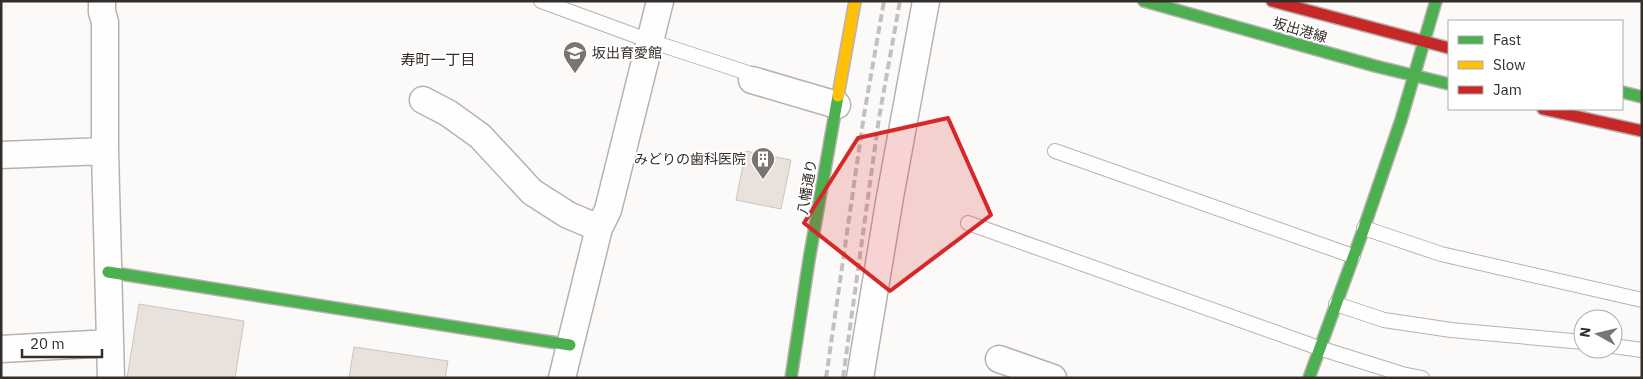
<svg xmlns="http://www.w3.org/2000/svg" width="1643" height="379" viewBox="0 0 1643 379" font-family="'IBM Plex Sans','Noto Sans JP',sans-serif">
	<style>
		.building { fill: #e9e2dc; stroke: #c9c5c1 }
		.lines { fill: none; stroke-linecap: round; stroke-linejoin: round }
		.lane-casing { stroke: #b7b2af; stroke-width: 16 }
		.street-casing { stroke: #b7b2af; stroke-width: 29 }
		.fast-casing { stroke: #b7b2af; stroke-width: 14 }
		.slow-casing { stroke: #b7b2af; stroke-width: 14 }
		.jam-casing { stroke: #b7b2af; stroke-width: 14 }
		.lane { stroke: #fffefe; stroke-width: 14 }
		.street { stroke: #fffefe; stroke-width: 26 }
		.fast { stroke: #4caf50; stroke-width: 11 }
		.slow { stroke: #ffc107; stroke-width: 11 }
		.jam { stroke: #c62828; stroke-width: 11 }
		.rail { stroke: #c2c1c1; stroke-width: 4; stroke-dasharray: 8 4; stroke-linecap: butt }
		.marked { fill: #d62828; fill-opacity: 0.2; stroke: #d62828; stroke-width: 4; stroke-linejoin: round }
		.labels { text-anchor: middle; stroke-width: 4; stroke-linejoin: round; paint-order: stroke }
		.street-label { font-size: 14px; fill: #342d28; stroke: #fff }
		.poi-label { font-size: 14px; fill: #342d28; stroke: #fff; text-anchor: start }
		.neighbourhood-label { font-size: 15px; fill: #342d28; stroke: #fff }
	</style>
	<rect width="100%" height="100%" fill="#fcfaf8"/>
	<!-- building -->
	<path class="building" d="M746,151L791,160L781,209L736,200Z
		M139,304L244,321L235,378H127Z
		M354,347L448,361L445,378H349Z"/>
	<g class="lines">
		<!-- lane casing -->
		<g class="lane-casing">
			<path id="lane" d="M541,1L650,41L748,73L752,80
				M1055,151L1353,256
				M968,223L1319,348L1402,374L1422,378
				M1364,228L1441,254L1642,300
				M1336,304L1384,320L1451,330L1583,342
				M1613,346L1642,350"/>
		</g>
		<!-- street casing -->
		<g class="street-casing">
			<path id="street" d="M102,1V12L105,22V151L111,378
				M752,80L837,105
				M423,100L448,113L480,136L532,192L568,215L599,228
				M1,155L105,151
				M1,349L110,343
				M999,359L1053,378
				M562,378L599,228L608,210L660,1
				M860,378L890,197L926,1"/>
		</g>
		<!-- fast casing -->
		<g class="fast-casing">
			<path id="fast" d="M1144,1L1375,66L1449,84
				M1622,92L1642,97
				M108,272L570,345
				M791,378L809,260L838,96
				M1309,378L1364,228L1401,120L1436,1"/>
		</g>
		<!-- slow casing -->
		<g class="slow-casing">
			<path id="slow" d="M838,96L855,1"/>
		</g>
		<!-- jam casing -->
		<g class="jam-casing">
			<path id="jam" d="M1272,1L1449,48
				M1543,109L1642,131"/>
		</g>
		<!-- lane -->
		<use href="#lane" class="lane"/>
		<!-- street -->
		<use href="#street" class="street"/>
		<!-- fast -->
		<use href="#fast" class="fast"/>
		<!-- slow -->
		<use href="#slow" class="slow"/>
		<!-- jam -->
		<use href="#jam" class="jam"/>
		<!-- rail -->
		<path class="rail" d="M826,378L864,115L884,1
			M843,378L879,118L900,1"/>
	</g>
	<!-- marked area -->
	<path class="marked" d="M948,118L991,215L890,291L804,223L858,138Z"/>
	<!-- icons -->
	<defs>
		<g id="school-pin" transform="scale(1.25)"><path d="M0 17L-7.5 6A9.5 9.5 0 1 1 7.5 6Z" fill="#7a7571" stroke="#fff"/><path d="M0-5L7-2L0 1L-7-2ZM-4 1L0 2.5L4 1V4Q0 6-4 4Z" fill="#fff"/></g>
		<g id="building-pin" transform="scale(1.25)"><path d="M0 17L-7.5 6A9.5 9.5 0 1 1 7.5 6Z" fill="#7a7571" stroke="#fff"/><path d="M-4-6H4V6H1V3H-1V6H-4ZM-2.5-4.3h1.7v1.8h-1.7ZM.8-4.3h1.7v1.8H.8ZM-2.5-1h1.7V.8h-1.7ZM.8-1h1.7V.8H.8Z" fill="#fff"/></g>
	</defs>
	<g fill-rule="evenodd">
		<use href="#school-pin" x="575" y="53"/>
		<use href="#building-pin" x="763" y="159"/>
	</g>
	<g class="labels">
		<!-- street labels -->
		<g class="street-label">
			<text transform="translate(1300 30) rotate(16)" y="5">坂出港線</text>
			<text transform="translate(807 187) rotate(-80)" y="5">八幡通り</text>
		</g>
		<!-- poi labels -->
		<g class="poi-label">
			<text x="592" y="58">坂出育愛館</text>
			<text x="746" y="164" text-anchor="end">みどりの歯科医院</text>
		</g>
		<!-- neighbourhood labels -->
		<g class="neighbourhood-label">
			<text x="438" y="65">寿町一丁目</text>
		</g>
	</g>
	<!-- border -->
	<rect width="1643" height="379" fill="none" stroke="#342d28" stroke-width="5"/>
	<!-- legend -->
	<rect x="1448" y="20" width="175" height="90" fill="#ffffff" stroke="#aeaba9"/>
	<rect x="1458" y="36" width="25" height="8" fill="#4caf50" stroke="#aeaba9"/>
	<text x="1493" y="45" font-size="15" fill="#342d28">Fast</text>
	<rect x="1458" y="61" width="25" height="8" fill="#ffc107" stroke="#aeaba9"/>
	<text x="1493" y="70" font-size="15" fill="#342d28">Slow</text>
	<rect x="1458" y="86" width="25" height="8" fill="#c62828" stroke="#aeaba9"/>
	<text x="1493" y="95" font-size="15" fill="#342d28">Jam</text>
	<!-- north arrow -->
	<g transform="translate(1598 334) rotate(278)"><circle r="24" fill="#ffffff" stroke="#aeaba9"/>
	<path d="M0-4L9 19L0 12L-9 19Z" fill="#7a7571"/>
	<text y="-8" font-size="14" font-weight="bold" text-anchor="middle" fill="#342d28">N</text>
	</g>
	<!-- scale -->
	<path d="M22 349v8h80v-8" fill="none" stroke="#342d28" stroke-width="2.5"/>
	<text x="30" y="349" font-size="15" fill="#342d28" stroke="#ffffff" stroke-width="4" paint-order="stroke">20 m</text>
</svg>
